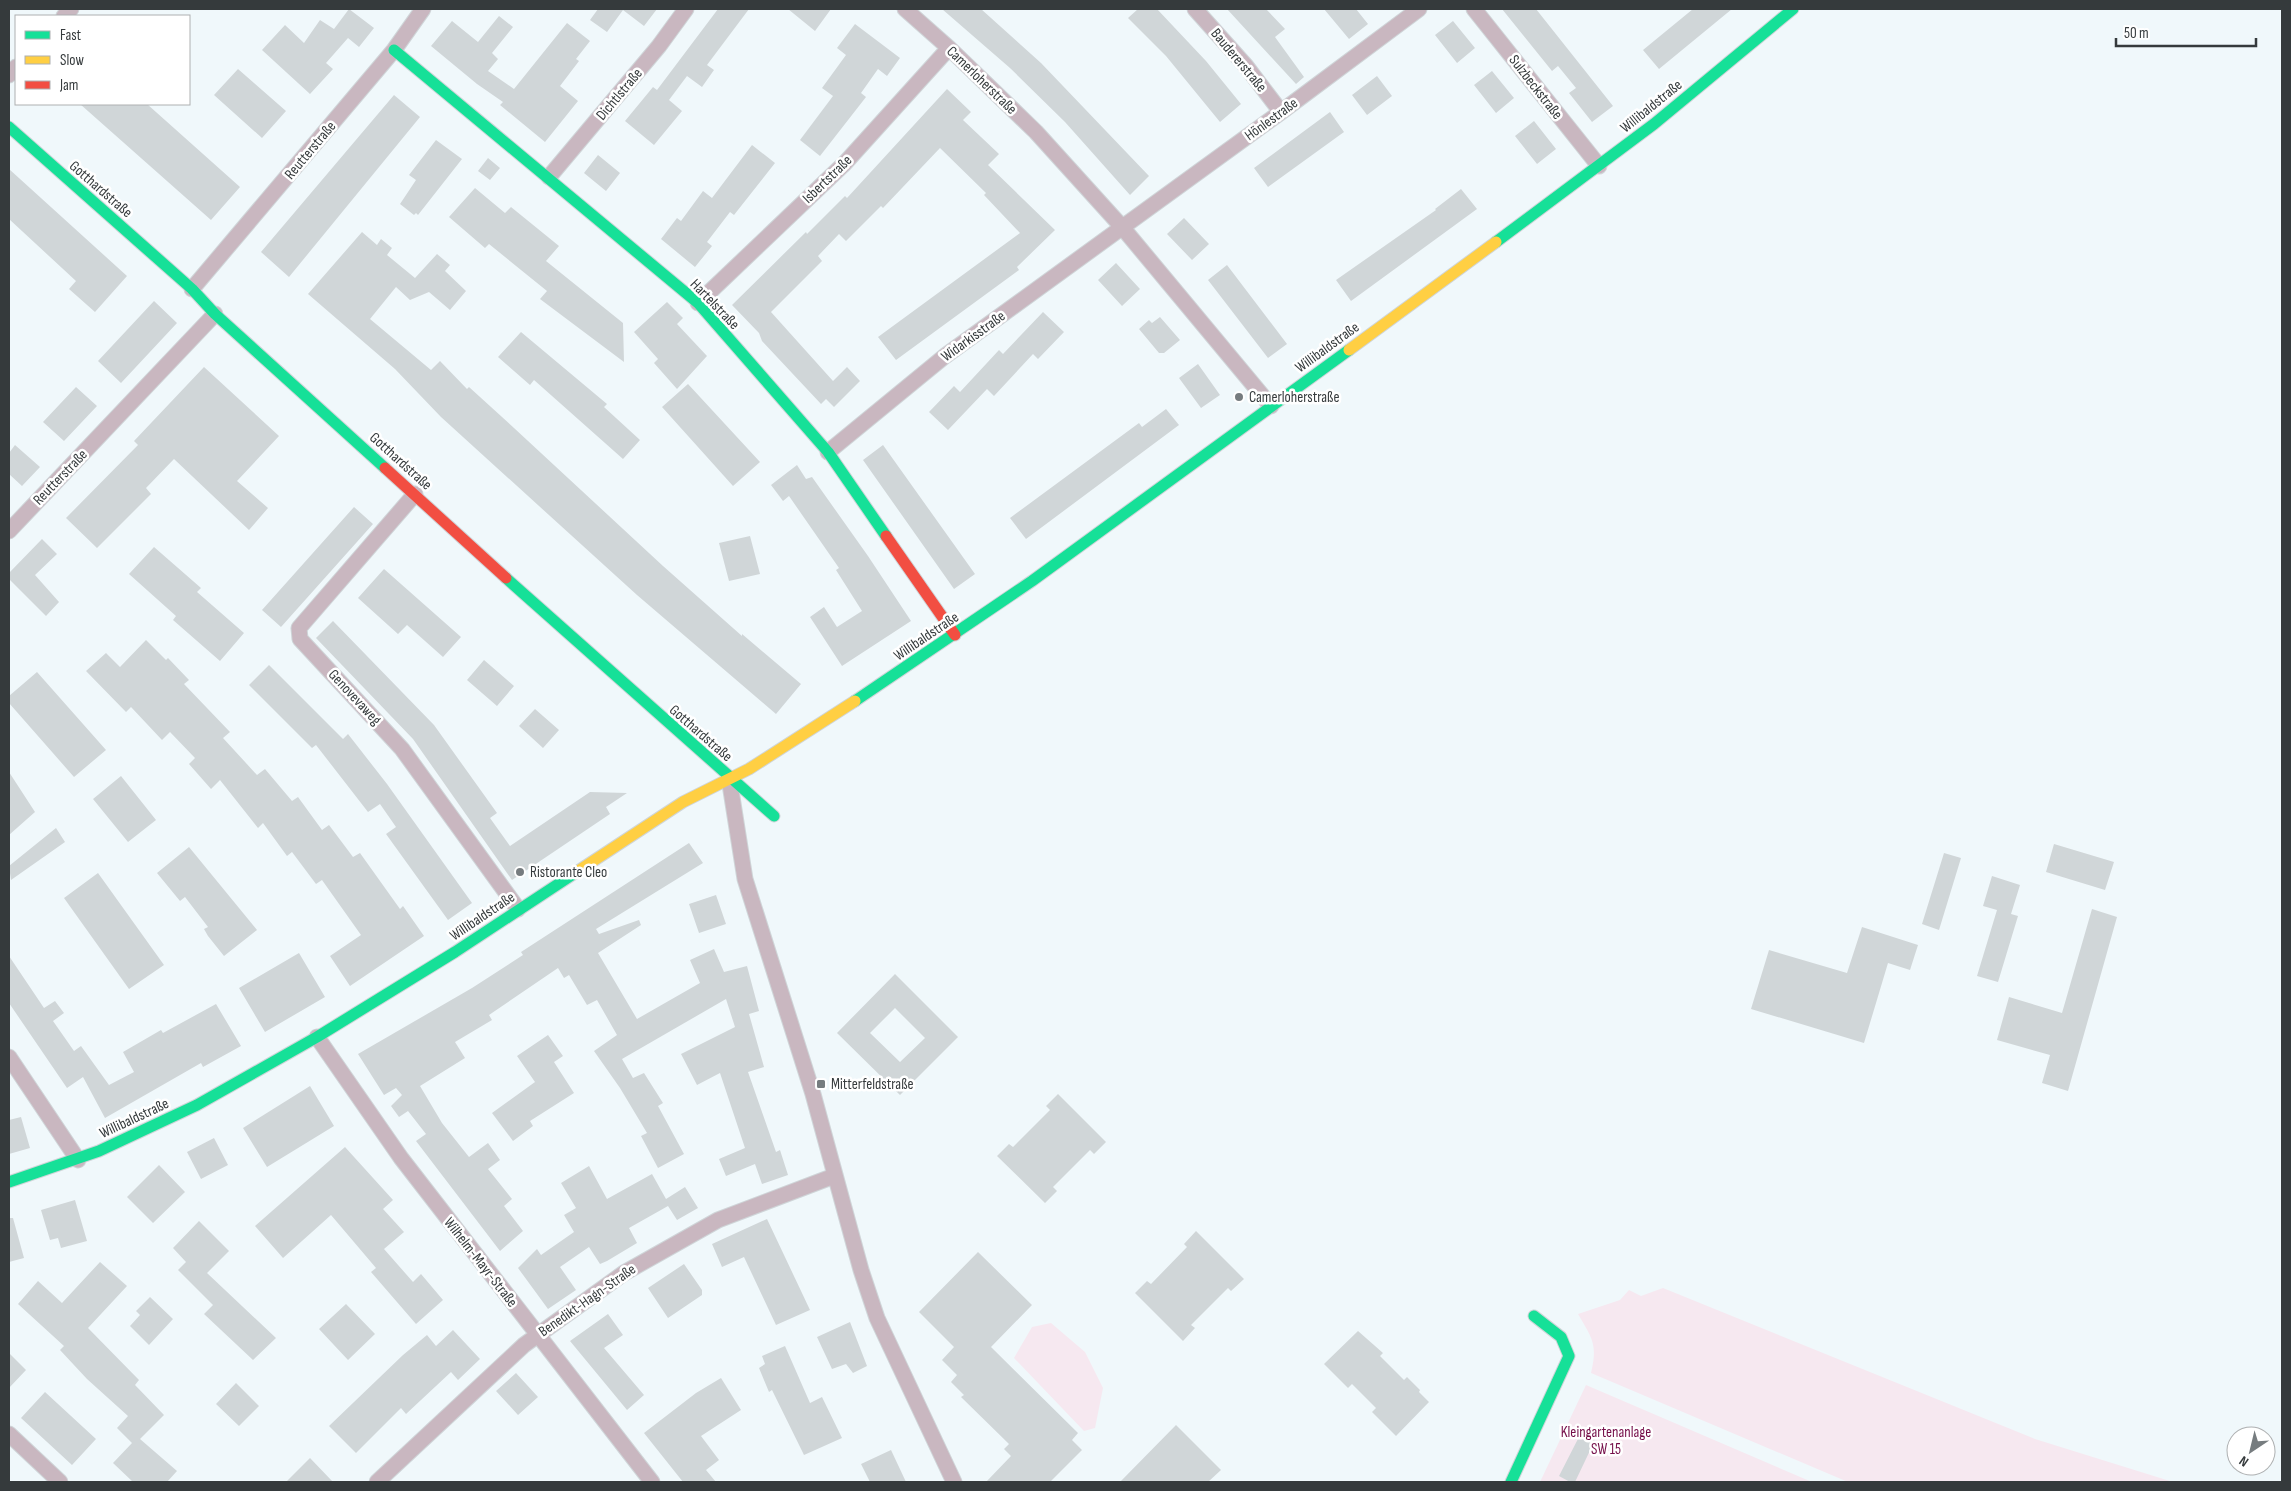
<svg xmlns="http://www.w3.org/2000/svg" width="2291" height="1491" viewBox="0 0 2291 1491" font-family="'Sofia Sans Condensed',sans-serif">
	<style>
		.green { fill: #f6e8f0 }
		.building { fill: #d0d6d8; fill-rule: evenodd }
		.lines { fill: none; stroke-linecap: round; stroke-linejoin: round }
		.street-casing { stroke: #cfd5d8; stroke-width: 17 }
		.fast-casing { stroke: #cfd5d8; stroke-width: 13 }
		.slow-casing { stroke: #cfd5d8; stroke-width: 13 }
		.jam-casing { stroke: #cfd5d8; stroke-width: 13 }
		.street { stroke: #c9b7c0; stroke-width: 15 }
		.fast { stroke: #16e098; stroke-width: 11 }
		.slow { stroke: #ffcf43; stroke-width: 11 }
		.jam { stroke: #f24e42; stroke-width: 11 }
		.poi-dot { fill: #767c7f; stroke: #fff; stroke-width: 2 }
		.labels { text-anchor: middle; stroke-width: 5; stroke-linejoin: round; paint-order: stroke }
		.street-label { font-size: 15px; fill: #353a3c; stroke: #fff }
		.poi-label { font-size: 15px; fill: #353a3c; stroke: #fff; text-anchor: start }
		.park-label { font-size: 15px; fill: #740d48; stroke: #fff }
	</style>
	<rect width="100%" height="100%" fill="#f0f8fb"/>
	<!-- green -->
	<path class="green" d="M1663,1288L2035,1439L2173,1482H1848L1591,1373C1598,1344 1592,1338 1578,1314L1620,1300L1629,1290L1641,1296Z
		M1051,1323L1085,1352L1103,1388L1095,1428L1084,1431L1014,1358L1032,1327Z
		M1586,1385L1812,1482H1540Z"/>
	<!-- building -->
	<path class="building" d="M349,9L374,28L359,47L348,38L326,63L333,69L310,94L262,50L285,25L304,43L320,20L334,29Z
		M598,9H657L644,26L623,10L607,32L590,20Z
		M718,9H749L707,65L714,70L702,87L687,76L669,100L682,111L654,145L625,121L653,87L657,90Z
		M788,9H831L815,31Z
		M942,9H981L1041,63L1149,176L1130,195L1065,122L1010,68Z
		M1138,9H1157L1206,61L1241,104L1220,122L1166,56L1128,18Z
		M1227,9H1266L1285,29L1275,37L1304,77L1296,84Z
		M1324,9H1356L1368,24L1349,39Z
		M1502,9H1536L1613,106L1592,122L1569,93L1576,88L1558,66L1552,71Z
		M1693,9H1732L1659,69L1643,50Z
		M499,16L513,27L492,53L498,59L488,71L514,89L567,23L590,41L576,59L579,61L560,86L578,101L545,142L500,105L503,102L477,84L431,46L452,21L478,42Z
		M1453,21L1475,48L1457,63L1435,35Z
		M855,24L900,58L887,76L878,69L861,93L866,97L820,156L800,140L833,96L822,88L846,55L837,48Z
		M238,69L286,111L262,138L214,95Z
		M1492,71L1514,98L1496,113L1474,85Z
		M1377,76L1392,96L1367,115L1352,95Z
		M947,89L971,112L963,120L999,154L988,165L1055,230L1017,267L1019,270L896,360L878,337L1020,233L984,195L986,193L940,148L883,208L881,206L846,241L839,234L818,256L822,261L771,312L833,381L847,367L860,381L834,407L826,399L821,404L762,341L759,333L732,305L806,232L807,234L845,196L847,198Z
		M394,95L420,117L289,277L261,252Z
		M80,104H147L240,187L211,220Z
		M1330,112L1344,132L1268,187L1254,168Z
		M1534,121L1556,149L1537,164L1515,136Z
		M436,140L462,159L418,215L416,213L414,215L400,204L416,180L409,175Z
		M752,145L775,163L734,215L730,212L707,242L712,246L695,267L661,239L677,218L681,221L703,191L712,198Z
		M598,155L620,173L606,191L584,173Z
		M488,158L500,168L490,180L478,171Z
		M9,169L127,276L95,312L69,289L76,281L9,219Z
		M475,188L505,213L511,207L559,246L546,261L623,323L624,362L540,299L547,291L489,244L485,248L449,217Z
		M1461,189L1477,209L1351,301L1336,280L1436,210L1435,209Z
		M1184,218L1209,244L1192,260L1167,234Z
		M362,232L377,245L381,239L392,248L387,255L415,278L437,254L450,265L445,271L466,291L450,310L429,292L410,300L396,287L370,319L431,370L440,361L467,389L469,387L514,428L663,566L742,636V634L801,684L776,714L637,595L441,417L395,369L308,294Z
		M1116,263L1140,289L1122,306L1098,280Z
		M1227,265L1287,344L1268,358L1208,280Z
		M154,301L177,323L121,383L98,361Z
		M667,302L683,318L677,324L707,356L677,389L654,363L658,359L634,332Z
		M1043,312L1064,332L1038,359L1033,354L994,396L987,389L948,430L929,412L954,386L960,392L999,350L1003,354Z
		M1160,317L1180,340L1164,353H1159L1139,329L1149,320L1152,323Z
		M521,332L607,404L604,407L640,440L623,459L534,380L530,385L498,357Z
		M1198,364L1220,395L1201,408L1179,378Z
		M204,367L279,436L237,481L268,508L249,530L174,459L146,488L151,494L97,548L66,518L138,445L134,441Z
		M688,384L760,462L733,486L662,407Z
		M76,387L97,406L64,441L43,422Z
		M1166,409L1179,425L1026,539L1010,518L1139,423L1142,427Z
		M15,445L40,467L22,486L9,474V453Z
		M883,445L975,574L954,589L863,460Z
		M797,465L806,479L812,477L868,556L911,621L842,666L810,617L824,607L837,627L862,611L836,570L839,568L789,496L783,501L771,485Z
		M354,507L373,524L281,627L262,610Z
		M750,536L760,574L729,581L719,543Z
		M42,539L57,554L35,575L59,602L46,616L9,579V573Z
		M154,547L201,588L197,592L244,633L220,661L173,620L176,616L129,574Z
		M384,569L461,637L443,657L407,625L398,634L358,598Z
		M333,621L434,725L497,813L490,818L510,846L590,792L627,793L606,807L610,814L512,880L413,739L316,638Z
		M146,640L166,660L168,658L189,680L184,684L230,732L223,738L257,775L265,769L292,801L298,797L322,830L329,825L353,857L360,853L400,909L403,906L424,936L350,986L330,956L361,935L322,880L316,884L292,852L287,856L263,823L258,828L220,780L211,789L189,764L195,758L170,732L162,740L131,707L126,712L86,671L106,653L120,667Z
		M484,660L514,686L497,706L467,680Z
		M269,665L343,739L348,734L387,784L472,903L448,920L386,834L396,827L380,804L368,812L316,745L312,748L249,685Z
		M37,672L106,750L74,777L9,703V696Z
		M535,709L559,730L543,748L519,726Z
		M9,772L35,812L9,835Z
		M121,776L156,820L128,842L93,799Z
		M56,828L65,842L11,880L9,866Z
		M689,843L703,863L596,929L599,934L639,920L641,925L598,953L637,1019L700,983L690,960L714,949L724,972L747,966L759,1011L749,1014L764,1067L748,1072L776,1152L780,1150L788,1175L762,1184L755,1164L726,1176L719,1159L745,1148L720,1073L697,1085L681,1054L735,1027L726,999L622,1059L633,1078L644,1073L663,1103L658,1106L684,1154L658,1168L641,1136L647,1133L620,1088L594,1051L617,1035L597,1000L587,1005L569,975L564,978L558,968L489,1015L492,1020L455,1042L465,1058L420,1086L442,1123L469,1157L488,1143L500,1160L488,1169L512,1199L504,1206L523,1231L500,1251L416,1141L426,1134L408,1111L399,1117L391,1106L402,1095L396,1088L384,1095L358,1054L472,988L523,955L521,952Z
		M2054,844L2114,862L2105,890L2046,872Z
		M189,847L257,930L224,956L208,936L204,929L208,927L185,897L180,901L157,873Z
		M1944,853L1961,858L1939,930L1922,924Z
		M98,873L164,965L129,989L64,898Z
		M1992,876L2020,885L2011,914L2018,916L1998,982L1977,976L1997,910L1983,906Z
		M716,895L726,924L699,933L689,904Z
		M2092,909L2117,917L2068,1091L2042,1083L2050,1055L1997,1040L2009,997L2062,1013Z
		M1862,927L1918,945L1910,970L1888,963L1864,1043L1751,1009L1769,950L1847,973Z
		M299,953L325,997L265,1032L239,988Z
		M9,956L44,1008L55,1001L64,1013L53,1021L74,1051L81,1046L109,1085L134,1072L123,1052L161,1030L163,1033L216,1004L241,1046L203,1067L201,1063L105,1118L83,1077L67,1088L9,1003Z
		M895,974L958,1037L900,1095L837,1033ZM895,1008L925,1038L900,1062L870,1033Z
		M548,1035L563,1056L554,1062L574,1093L530,1121L533,1126L513,1141L492,1113L535,1082L517,1056Z
		M310,1086L334,1126L267,1167L243,1128Z
		M1058,1094L1106,1142L1094,1154L1090,1150L1053,1187L1057,1191L1045,1203L997,1156L1009,1144L1013,1147L1050,1110L1046,1106Z
		M21,1117L30,1148L9,1154V1120Z
		M214,1138L228,1165L201,1179L187,1152Z
		M345,1147L393,1200L383,1209L404,1232L384,1249L413,1282L421,1274L443,1300L416,1324L371,1272L376,1268L331,1215L283,1258L255,1226Z
		M159,1165L185,1192L153,1223L127,1197Z
		M589,1166L607,1199L652,1174L666,1199L685,1187L698,1208L677,1220L668,1206L629,1228L637,1243L607,1261L600,1264L589,1247L560,1267L576,1290L548,1309L518,1268L537,1249L541,1255L574,1232L564,1215L576,1208L561,1183Z
		M75,1200L87,1241L61,1248L58,1238L50,1240L41,1210Z
		M9,1218H13L24,1258L9,1262Z
		M767,1219L810,1310L776,1325L744,1257L722,1267L712,1244Z
		M199,1221L229,1251L207,1273L276,1338L253,1360L204,1314L213,1305L178,1270L186,1262L173,1248Z
		M1196,1231L1244,1279L1231,1291L1228,1288L1191,1325L1195,1328L1183,1341L1135,1293L1147,1281L1151,1284L1187,1247L1184,1244Z
		M978,1252L1032,1305L991,1347L1078,1433L1072,1440L1082,1450L1050,1482H986L1011,1456L1004,1449L1009,1444L961,1397L964,1395L951,1382L957,1375L942,1360L954,1347L919,1312Z
		M100,1262L127,1286L88,1328L139,1380L135,1385L164,1415L140,1439L177,1471L167,1482H133L113,1463L132,1443L117,1428L128,1416L87,1379L60,1350L64,1346L18,1304L38,1281L62,1303Z
		M684,1264L702,1290V1295L668,1318L648,1288Z
		M150,1297L173,1319L149,1345L130,1326L140,1315L136,1311Z
		M346,1304L375,1334L348,1360L319,1329Z
		M608,1314L623,1335L604,1348L644,1395L627,1410L570,1341Z
		M850,1322L867,1366L853,1373L846,1364L832,1369L817,1337Z
		M453,1330L480,1359L458,1380L451,1372L406,1414L401,1408L356,1453L329,1426L403,1355L427,1335L436,1346Z
		M1358,1331L1383,1353L1380,1356L1404,1380L1407,1377L1420,1390L1419,1392L1429,1402L1396,1436L1372,1412L1376,1408L1352,1384L1348,1388L1324,1364Z
		M785,1346L810,1403L822,1397L842,1438L804,1455L772,1390L769,1392L759,1368L765,1364L762,1356Z
		M9,1353L26,1370L9,1388Z
		M516,1373L538,1397L518,1415L496,1391Z
		M721,1378L741,1410L701,1436L719,1460L706,1470L716,1482H683L644,1433L696,1393Z
		M236,1383L259,1406L239,1426L216,1404Z
		M45,1392L96,1439L72,1465L21,1418Z
		M1176,1425L1221,1470L1208,1482H1120Z
		M1581,1433L1595,1440L1575,1482H1570L1559,1476Z
		M891,1450L906,1482H870L861,1464Z
		M310,1458L333,1482H286Z"/>
	<g class="lines">
		<!-- street casing -->
		<g class="street-casing">
			<path id="street" d="M905,9L949,48L1036,132L1122,227L1271,406
				M1195,9L1246,66L1281,112
				M1474,9L1599,166
				M64,16L71,9
				M9,75L16,67
				M549,177L659,46L686,9
				M192,289L394,50L423,9
				M698,303L845,163L949,48
				M828,452L945,356L1281,112L1419,9
				M415,494L299,628L300,639L402,749L518,909
				M9,531L215,314
				M729,778L745,879L813,1094L861,1270L877,1318L954,1482
				M317,1037L401,1158L652,1482
				M9,1057L78,1160
				M9,1434L60,1482
				M377,1482L524,1345L624,1273L718,1220L834,1176"/>
		</g>
		<!-- fast casing -->
		<g class="fast-casing">
			<path id="fast" d="M394,50L698,303L828,452L886,536
				M9,127L192,289L215,314L385,468
				M1496,242L1654,124L1793,9
				M506,578L774,816
				M855,701L1032,581L1349,350
				M9,1182L99,1151L197,1105L317,1037L455,952L578,871
				M1511,1482L1569,1356L1561,1337L1534,1316"/>
		</g>
		<!-- slow casing -->
		<g class="slow-casing">
			<path id="slow" d="M1349,350L1496,242
				M578,871L683,802L749,769L855,701"/>
		</g>
		<!-- jam casing -->
		<g class="jam-casing">
			<path id="jam" d="M385,468L506,578
				M886,536L955,635"/>
		</g>
		<!-- street -->
		<use href="#street" class="street"/>
		<!-- fast -->
		<use href="#fast" class="fast"/>
		<!-- slow -->
		<use href="#slow" class="slow"/>
		<!-- jam -->
		<use href="#jam" class="jam"/>
	</g>
	<!-- markers -->
	<g class="poi-dot">
		<circle cx="1239" cy="397" r="5"/>
		<circle cx="520" cy="872" r="5"/>
		<rect x="816" y="1079" width="10" height="10" rx="2.5"/>
	</g>
	<g class="labels">
		<!-- street labels -->
		<g class="street-label">
			<text transform="translate(1239 60) rotate(50)" y="5">Baudererstraße</text>
			<text transform="translate(982 80) rotate(44)" y="5">Camerloherstraße</text>
			<text transform="translate(1536 87) rotate(52)" y="5">Sulzbeckstraße</text>
			<text transform="translate(619 94) rotate(-50)" y="5">Dichtlstraße</text>
			<text transform="translate(1651 106) rotate(-39)" y="5">Willibaldstraße</text>
			<text transform="translate(1271 119) rotate(-36)" y="5">Hönlestraße</text>
			<text transform="translate(310 150) rotate(-50)" y="5">Reutterstraße</text>
			<text transform="translate(827 179) rotate(-44)" y="5">Isbertstraße</text>
			<text transform="translate(101 189) rotate(41)" y="5">Gotthardstraße</text>
			<text transform="translate(715 304) rotate(46)" y="5">Hartelstraße</text>
			<text transform="translate(973 336) rotate(-36)" y="5">Widarkisstraße</text>
			<text transform="translate(1327 347) rotate(-36)" y="5">Willibaldstraße</text>
			<text transform="translate(401 461) rotate(42)" y="5">Gotthardstraße</text>
			<text transform="translate(60 477) rotate(-46)" y="5">Reutterstraße</text>
			<text transform="translate(926 636) rotate(-34)" y="5">Willibaldstraße</text>
			<text transform="translate(355 697) rotate(47)" y="5">Genovevaweg</text>
			<text transform="translate(701 733) rotate(41)" y="5">Gotthardstraße</text>
			<text transform="translate(482 916) rotate(-34)" y="5">Willibaldstraße</text>
			<text transform="translate(134 1118) rotate(-25)" y="5">Willibaldstraße</text>
			<text transform="translate(481 1262) rotate(52)" y="5">Wilhelm-Mayr-Straße</text>
			<text transform="translate(587 1300) rotate(-35)" y="5">Benedikt-Hagn-Straße</text>
		</g>
		<!-- poi labels -->
		<g class="poi-label">
			<text x="1249" y="402">Camerloherstraße</text>
			<text x="530" y="877">Ristorante Cleo</text>
			<text x="831" y="1089">Mitterfeldstraße</text>
		</g>
		<!-- park labels -->
		<g class="park-label">
			<text x="1606" y="1437">Kleingartenanlage<tspan x="1606" dy="17">SW 15</tspan></text>
		</g>
	</g>
	<!-- border -->
	<rect width="2291" height="1491" fill="none" stroke="#353a3c" stroke-width="20"/>
	<!-- legend -->
	<rect x="15" y="15" width="175" height="90" fill="#ffffff" stroke="#aeb0b1"/>
	<rect x="25" y="31" width="25" height="8" fill="#16e098" stroke="#aeb0b1"/>
	<text x="60" y="40" font-size="15" fill="#353a3c">Fast</text>
	<rect x="25" y="56" width="25" height="8" fill="#ffcf43" stroke="#aeb0b1"/>
	<text x="60" y="65" font-size="15" fill="#353a3c">Slow</text>
	<rect x="25" y="81" width="25" height="8" fill="#f24e42" stroke="#aeb0b1"/>
	<text x="60" y="90" font-size="15" fill="#353a3c">Jam</text>
	<!-- north arrow -->
	<g transform="translate(2251 1451) rotate(215)"><circle r="24" fill="#ffffff" stroke="#aeb0b1"/>
	<path d="M0-4L9 19L0 12L-9 19Z" fill="#767c7f"/>
	<text y="-8" font-size="14" font-weight="bold" text-anchor="middle" fill="#353a3c">N</text>
	</g>
	<!-- scale -->
	<path d="M2116 38v8h140v-8" fill="none" stroke="#353a3c" stroke-width="2.5"/>
	<text x="2124" y="38" font-size="15" fill="#353a3c" stroke="#ffffff" stroke-width="4" paint-order="stroke">50 m</text>
</svg>
